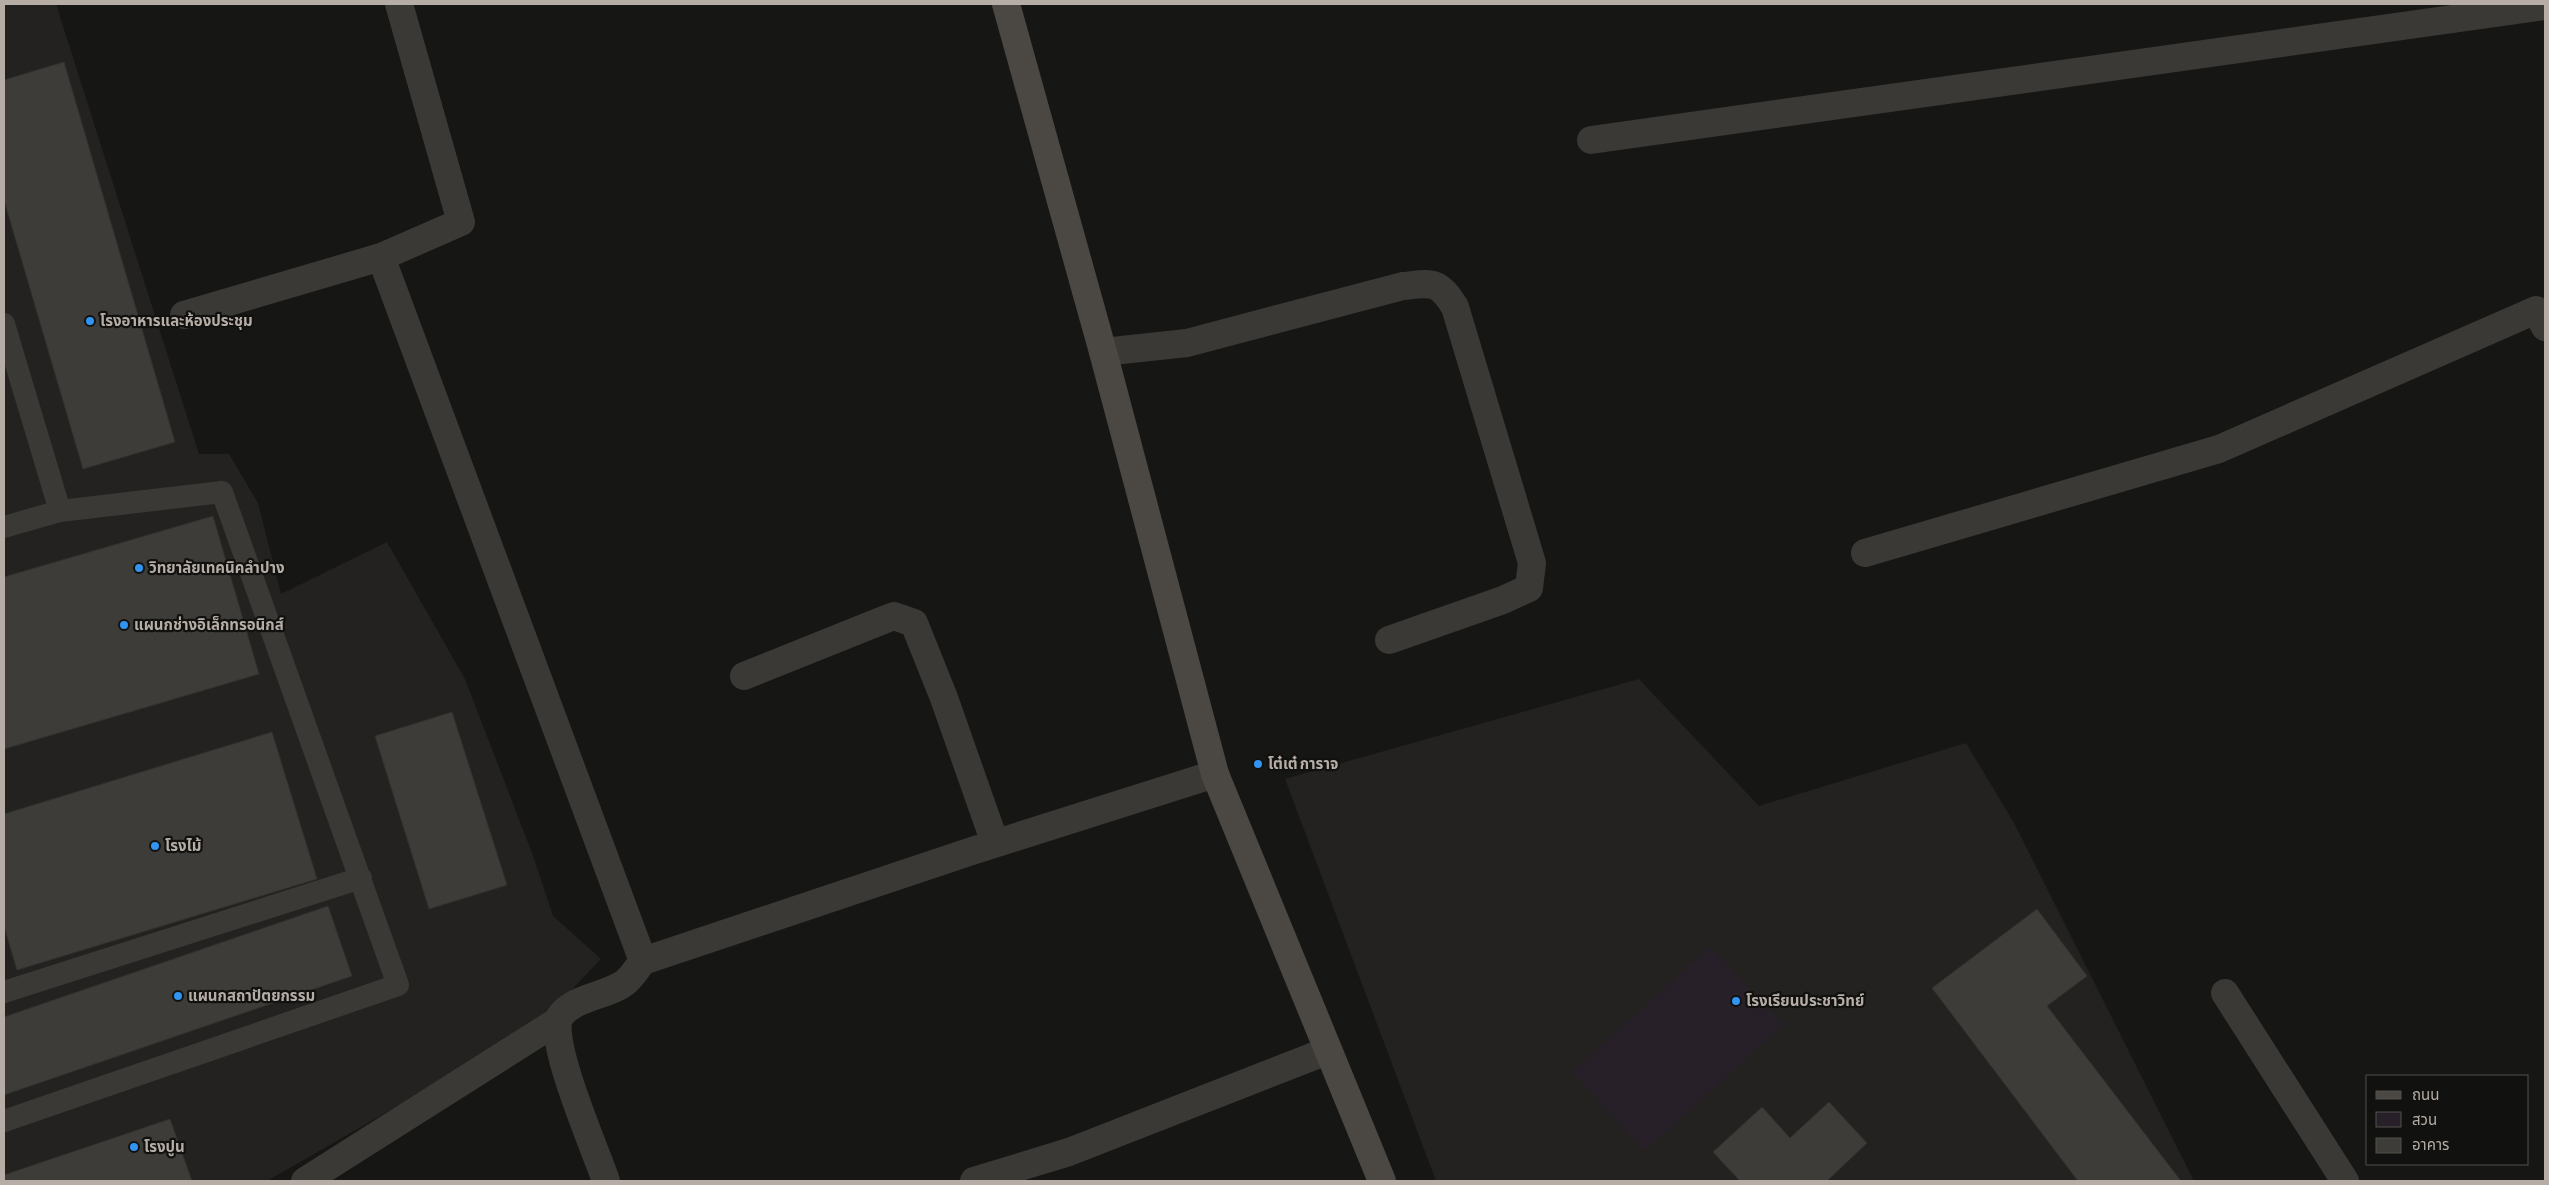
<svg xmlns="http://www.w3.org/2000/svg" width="2549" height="1185" viewBox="0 0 2549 1185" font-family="'Asap Condensed','Noto Sans Thai',sans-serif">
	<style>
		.built { fill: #232220 }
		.green { fill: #282029 }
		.building { fill: #3e3c39; stroke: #32312e }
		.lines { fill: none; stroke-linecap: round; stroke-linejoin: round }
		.lane { stroke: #3b3935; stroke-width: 22 }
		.street { stroke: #3b3935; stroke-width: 28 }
		.secondary { stroke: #4b4843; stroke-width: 28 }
		.poi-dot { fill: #3194f1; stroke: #11110f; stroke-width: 2 }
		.labels { text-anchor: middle; stroke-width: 4.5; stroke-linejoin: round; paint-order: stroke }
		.poi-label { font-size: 15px; font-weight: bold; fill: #b6aea6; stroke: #11110f; text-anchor: start }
	</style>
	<rect width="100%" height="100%" fill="#161614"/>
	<!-- built -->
	<path class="built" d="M4,4H56L199,454H229L258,503L281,594L387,542L465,679L532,853L553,916L601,959L537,1026L267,1181H4Z
		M1639,679L1759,806L1966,743L2013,821L2194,1181H1436L1285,779Z"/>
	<!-- green -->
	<path class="green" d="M1710,947L1783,1025L1645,1151L1572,1072Z"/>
	<!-- building -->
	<path class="building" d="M64,62L175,442L83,469L4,200V80Z
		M213,516L259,674L4,749V577Z
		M452,712L507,885L429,909L375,736Z
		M272,732L317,879L17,970L4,926V814Z
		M328,906L352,976L4,1095V1017Z
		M2037,909L2087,976L2047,1006L2181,1181H2078L1932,988Z
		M1829,1102L1867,1143L1828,1180L1829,1181H1740L1713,1152L1762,1107L1790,1138Z
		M170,1119L192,1181H4V1175Z"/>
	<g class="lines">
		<!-- lane -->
		<path class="lane" d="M4,324L60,511L4,527
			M4,992L361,878
			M4,1121L398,985L222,492L60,511"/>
		<!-- street -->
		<path class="street" d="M399,4L461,222L381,257L643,961L972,851L1215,774
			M1591,140L2545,6
			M184,315L381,257
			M1103,352L1187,343L1403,286C1433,283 1438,280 1455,307L1532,563L1529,588L1503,600L1389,640
			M1865,553L2219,449L2536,310L2545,327
			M744,676L886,619L894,616L914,623L944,698L995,843
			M2225,993L2345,1181
			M305,1181L556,1022
			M606,1181C597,1153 544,1034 561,1015C576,997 605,996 623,984C631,979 637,968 643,961
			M974,1181L1069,1152L1327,1051"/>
		<!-- secondary -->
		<path class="secondary" d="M1006,4L1103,352L1215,774L1382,1181"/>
	</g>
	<!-- markers -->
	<g class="poi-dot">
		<circle cx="90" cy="321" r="5"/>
		<circle cx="139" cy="568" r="5"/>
		<circle cx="124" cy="625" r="5"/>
		<circle cx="1258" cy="764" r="5"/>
		<circle cx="155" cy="846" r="5"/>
		<circle cx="178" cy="996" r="5"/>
		<circle cx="1736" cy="1001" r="5"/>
		<circle cx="134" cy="1147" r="5"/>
	</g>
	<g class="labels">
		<!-- poi labels -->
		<g class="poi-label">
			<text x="100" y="326">โรงอาหารและห้องประชุม</text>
			<text x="149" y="573">วิทยาลัยเทคนิคลำปาง</text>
			<text x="134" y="630">แผนกช่างอิเล็กทรอนิกส์</text>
			<text x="1268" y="769">โต๋เต๋ การาจ</text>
			<text x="165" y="851">โรงไม้</text>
			<text x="188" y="1001">แผนกสถาปัตยกรรม</text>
			<text x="1746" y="1006">โรงเรียนประชาวิทย์</text>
			<text x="144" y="1152">โรงปูน</text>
		</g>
	</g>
	<!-- border -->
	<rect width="2549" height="1185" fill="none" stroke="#b6aea6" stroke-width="10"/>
	<!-- legend -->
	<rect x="2366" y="1075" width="162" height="90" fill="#11110f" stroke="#53504b"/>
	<rect x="2376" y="1091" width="25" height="8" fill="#4b4843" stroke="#53504b"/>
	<text x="2412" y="1100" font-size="15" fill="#b6aea6">ถนน</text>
	<rect x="2376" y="1112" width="25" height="15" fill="#282029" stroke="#53504b"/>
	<text x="2412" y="1125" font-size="15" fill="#b6aea6">สวน</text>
	<rect x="2376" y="1138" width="25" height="15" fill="#3e3c39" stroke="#53504b"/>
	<text x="2412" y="1150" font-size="15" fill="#b6aea6">อาคาร</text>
</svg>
